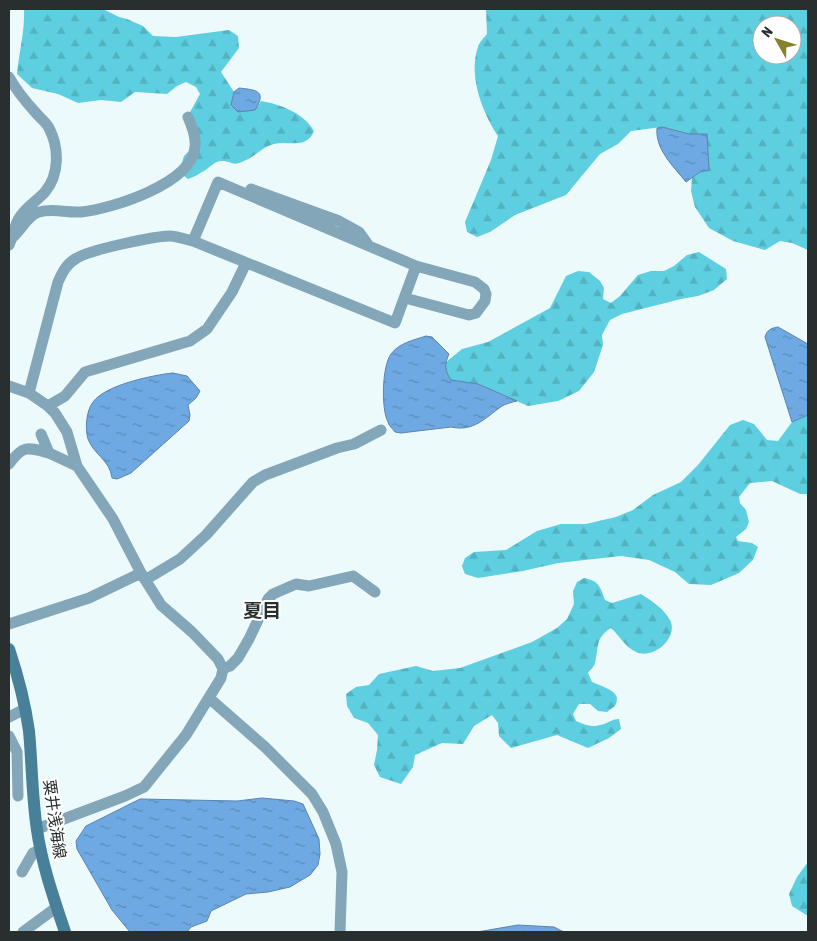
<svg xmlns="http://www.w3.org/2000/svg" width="817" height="941" viewBox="0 0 817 941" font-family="'Asap Condensed','Noto Sans JP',sans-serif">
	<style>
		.forest { fill: url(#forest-firs); fill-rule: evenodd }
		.water { fill: url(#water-ripples); stroke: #5a84ad }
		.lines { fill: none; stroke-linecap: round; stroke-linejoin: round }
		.street { stroke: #83a7b8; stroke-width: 11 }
		.secondary { stroke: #488099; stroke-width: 12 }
		.labels { text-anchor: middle; stroke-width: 4; stroke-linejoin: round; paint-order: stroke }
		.street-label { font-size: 16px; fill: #292e2e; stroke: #fff }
		.quarter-label { font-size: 19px; font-weight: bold; fill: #292e2e; stroke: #fff }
	</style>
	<defs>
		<pattern id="forest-firs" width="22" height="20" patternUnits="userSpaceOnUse" patternTransform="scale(1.25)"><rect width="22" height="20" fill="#5ecfe0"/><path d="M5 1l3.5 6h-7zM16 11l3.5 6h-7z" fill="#52b2c0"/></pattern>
		<pattern id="water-ripples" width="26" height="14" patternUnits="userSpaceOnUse" patternTransform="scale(1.25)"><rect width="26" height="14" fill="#6fa9e3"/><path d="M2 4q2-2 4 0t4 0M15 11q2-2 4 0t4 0" fill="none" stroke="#5b8ab8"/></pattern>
	</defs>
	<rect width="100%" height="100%" fill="#ecfafc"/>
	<!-- forest -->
	<path class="forest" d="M24,9H103L119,17L127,19L143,26L153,36L176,37L229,30L238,36L239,48L221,72L234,92L231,105L255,110L261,101C280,104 304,113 314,131C306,150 290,140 274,144C262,147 255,157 244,161C232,167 232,161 222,161C213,161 209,169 202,172C198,175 193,177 188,179L179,172L184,156L194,146L189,114L200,94L196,87L186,82L177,86L167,94L135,92L121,102L101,100L78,103L58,94L32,88L17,74C19,52 25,31 24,9Z
		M486,9H808V250L792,243L780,241L765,250L733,241L709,228L695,207L691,191L692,178L700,172L708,170L707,153L689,134L662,127L631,131L618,144L600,154L566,195L515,215L490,232L477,237L467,232L465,222L491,160L498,136C482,112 468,75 478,47C479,42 484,38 487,34ZM762,25H792V55H762Z
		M699,252L726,269L727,279L714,290L698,296L681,299L622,314L610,320L602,335L603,345L594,372L579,391L558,401L528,406L478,384L451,381L446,373L445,363L462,349L488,342L550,308L566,276L578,271L589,272L600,281L604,288L603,299L611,303L620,296L638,275L651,271H664L674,266L687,255Z
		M808,415V494H800L772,481L750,483L739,497L740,503L746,510L749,522L746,529L736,537L738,541L752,543L758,547L753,560L739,573L711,585L689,584L675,572L649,560L621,556L558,563L523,571L478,578L465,574L462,566L465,558L474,552L506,550L537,531L561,524H586L616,517L633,510L653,495L681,482L698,465L730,425L743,420L754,424L767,440L778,441L792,422Z
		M584,578C599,581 600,586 605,600L612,603L641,594C652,601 663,608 670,620C679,638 653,660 636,652C625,647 619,635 611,628C595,638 599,647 595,663C594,667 590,670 588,673L592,682C599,685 616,690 617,698C617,701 616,704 615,706L607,712L598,711L590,704H579L573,714L576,721C584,724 591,728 600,725C607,724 611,719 619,719L621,729L609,738L588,748L557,735L511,748L499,736L498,723L492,715L474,726L463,744L442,743L415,755L413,767L401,784L380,777L374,765L377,750L378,735L368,723L354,718L347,706L346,694L356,687L369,685L379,674L416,666L433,671L460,668L532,642L557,628L567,619L574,604L573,591L577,582Z
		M808,862V916L792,906L789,894L797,877Z"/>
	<!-- water -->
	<path class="water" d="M239,88C257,90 267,91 255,110L238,112L231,105L234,92Z
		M662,127L689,134H707L709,170L700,172L686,182C673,166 655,149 657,128Z
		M778,327L808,344V415L792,422L765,337C767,330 771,328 778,327Z
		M426,336L432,337L449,354C444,365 445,371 451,380L478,384L517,401C512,402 506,404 502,406C485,418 474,432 451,427L401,433L395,432C393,429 389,426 388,422C381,409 382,366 391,354C399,343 414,340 426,336Z
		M173,373L187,376L200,391L196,398L188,405L190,415L189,421L131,473L117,479L112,478C110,460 94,455 88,439C85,429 86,411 93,402C105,385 153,375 173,373Z
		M262,798L294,801L303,804L319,839L320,854L318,865L310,875L290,887L268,892L246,894L211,911L207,921L191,927L187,932H130L112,910L77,849L76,841L86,826L140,799L237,801Z
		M518,925L554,927L564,932H477Z"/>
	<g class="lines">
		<!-- street -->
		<path class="street" d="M9,77C16,90 26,102 36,113C40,118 46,122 49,128C59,147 60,174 45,192C36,202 24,208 18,220C14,228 13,237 9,245
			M251,189L339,221L359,232L369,246
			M14,236C22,229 28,215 39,212C53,208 66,213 81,212C111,209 192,184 195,147C196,136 192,127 188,117
			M193,241L218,182L416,266L475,282L484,289L486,294L485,301L476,313L469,315L405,298
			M9,386L29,393L48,406L55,413L67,432L77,466L113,519L141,573L161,605L192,632L218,659L223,669L221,678L186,735L144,787L125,796L37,829
			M29,393L58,282C63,271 67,263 77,258C89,250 155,236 170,236C178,236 186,240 193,241L395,323L416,266
			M48,406L65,396L85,372L190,341L207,329L232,292L246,263
			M41,434L49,453L77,466
			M9,464C23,445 27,447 49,453
			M145,580L180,559L206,535L253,482L265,475L337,448L354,444L381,430
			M9,624L89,598L141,573
			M223,669L230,666L238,658L249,639L268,599L273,594L296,584L309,586L353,576L375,592
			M209,698L265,747L312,794L323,812L336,844L342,872L340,932
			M9,717L25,709
			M9,736L17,752L18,796
			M22,872L33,853L41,850
			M23,932L57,907"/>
		<!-- secondary -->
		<path class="secondary" d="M9,649C18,676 25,703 29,731C32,763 32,797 37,830C42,865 54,899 65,932"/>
	</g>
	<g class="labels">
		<!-- street labels -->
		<g class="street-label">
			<text transform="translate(55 819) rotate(82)" y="6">粟井浅海線</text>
		</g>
		<!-- quarter labels -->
		<g class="quarter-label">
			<text x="262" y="617">夏目</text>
		</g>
	</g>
	<!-- border -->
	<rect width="817" height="941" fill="none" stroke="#292e2e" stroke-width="20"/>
	<!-- north arrow -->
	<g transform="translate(777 40) rotate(309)"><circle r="24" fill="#ffffff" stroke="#a9abab"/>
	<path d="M0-4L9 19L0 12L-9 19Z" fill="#84822b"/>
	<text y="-8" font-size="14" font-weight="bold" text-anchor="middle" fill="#292e2e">N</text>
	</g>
</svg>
